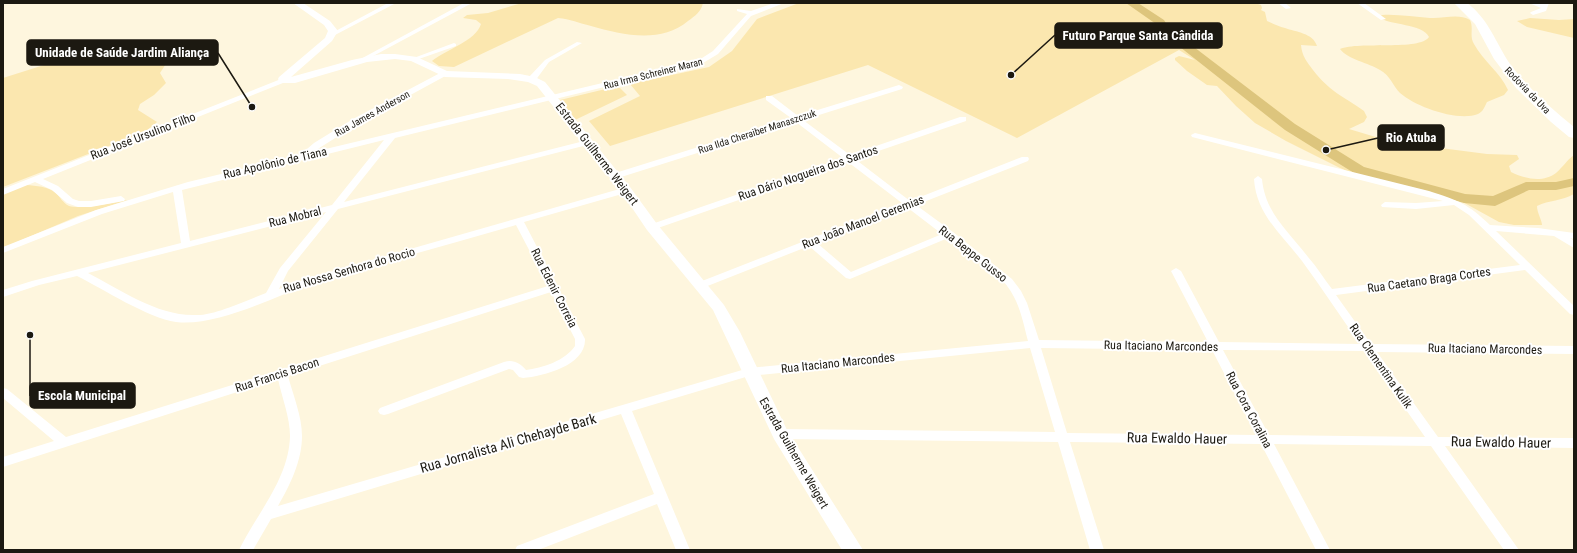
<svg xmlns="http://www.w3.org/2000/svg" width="1577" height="553" viewBox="0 0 1577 553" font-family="'Roboto Condensed',sans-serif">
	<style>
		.green { fill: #fbe7af }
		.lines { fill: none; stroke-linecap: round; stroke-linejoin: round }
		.river { fill: #ddc57d; fill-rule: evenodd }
		.street { fill: #fff; fill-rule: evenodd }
		.secondary { fill: #fff; fill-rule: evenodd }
		.highway { fill: #fff; fill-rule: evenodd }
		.labels { text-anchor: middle; stroke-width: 4; stroke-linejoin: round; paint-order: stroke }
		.far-street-label { font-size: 10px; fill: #1c1911; stroke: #fff }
		.street-label { font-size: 12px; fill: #1c1911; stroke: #fff }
		.near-street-label { font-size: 14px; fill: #1c1911; stroke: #fff }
		.leader { fill: none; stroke: #1c1911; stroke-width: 1.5 }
		.callout-dot { fill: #1c1911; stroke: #fff; stroke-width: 1.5 }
		.callout { fill: #1c1911; stroke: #1c1911; stroke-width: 1.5 }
		.callout-label { font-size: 13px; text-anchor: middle; font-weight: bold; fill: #fff }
	</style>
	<rect width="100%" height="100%" fill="#fef6de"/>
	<!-- green -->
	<path class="green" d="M522,3H703C701,12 695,16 688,21C661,44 622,35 591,26C579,23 570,19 558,18L454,67L439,66L432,61C445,50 476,41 481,24L476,20L463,18L467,15L488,13Z
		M799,3H1255L1261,5L1262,8L1261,10L1265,12L1267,21C1272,23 1279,27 1285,28C1296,32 1313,33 1317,46L1301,45C1302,56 1307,62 1313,70C1330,92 1343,96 1364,111L1367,117L1364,122L1349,129L1379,138L1425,146L1487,154L1517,155L1519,159L1509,166L1511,172C1525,179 1543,183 1556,173C1563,167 1567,160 1574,155V194C1562,201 1549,200 1537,206C1537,213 1542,220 1542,225H1514L1499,222L1459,200L1349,172L1338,167L1286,141L1255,123L1236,106L1217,86L1207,85L1187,71L1175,60V58L1179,56L1195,60L1179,50L1017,138L868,65L610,146L589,121L640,96L630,84L709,67L732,51L757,19Z
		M1382,15C1398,14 1414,17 1430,18C1443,19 1458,13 1470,20C1474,28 1469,36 1474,44C1483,61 1500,72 1508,90L1504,95L1487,102C1485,106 1483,112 1478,114C1458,122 1416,107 1400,93C1393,86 1390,75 1380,70C1369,63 1347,59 1340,49C1359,41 1420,51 1429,37C1422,23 1391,26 1378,17Z
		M1530,18L1559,20L1574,19V38L1527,27L1517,21Z
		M133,43L159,44L173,53L160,73L166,83L154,95L140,104L138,110L157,122L145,132L3,187V78L107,45Z
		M618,86L627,95L575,120L560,100Z
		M26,185C37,186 47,186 56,193C60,197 63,203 69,206C82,210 114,202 128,200L78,216L3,248V194Z"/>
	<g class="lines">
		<!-- river -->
		<path class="river" d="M1126,3H1138L1164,20L1169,28L1295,124L1364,167L1465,194L1493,196L1526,182H1556L1574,178V186L1556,190H1529L1495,206L1464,203L1354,173L1285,130L1161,32L1156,24Z"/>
		<!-- street -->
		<path class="street" d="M388,3H396L335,35L330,34Z
			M464,3H472L362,62L357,61Z
			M774,3H784L751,16L718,54L703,63L395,138L344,202L588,140L592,142L591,144L338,209L288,271L279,289L309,278L623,188H629L630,190L629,192L524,222L585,339C586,365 544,376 523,378L519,377L513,370L509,369L388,414L384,415L380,414L378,411L380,408L504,362C513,359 520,363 526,370C542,368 565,361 575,346V339L551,292L288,376C293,395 302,416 302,436C302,461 290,485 278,506L749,368L1028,341C1024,326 1021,310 1014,297C1003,273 969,254 948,238L850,279L846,278L809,246L705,287H697L696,285L697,283L902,203L848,162L655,229H649L647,227L649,225L843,158L796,122L618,178H612L611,176L612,174L791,118L766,100V96H772L798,116L899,85L903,87L902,89L803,120L850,155L960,117H966V121L855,159L910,201L1022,157H1028L1029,159L1028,161L916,205L953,232L1012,279L1021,291L1027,303L1039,340L1208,342L1171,271L1176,268L1181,271L1219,342L1360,344C1340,316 1322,288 1302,261C1282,235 1256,214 1254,179L1258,176L1262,179C1265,213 1289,232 1308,257C1317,267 1324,279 1332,289L1520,265L1469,215L1454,205L1416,209L1382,207L1381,205L1385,202L1416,203L1443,201L1192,137L1191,135L1195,133L1429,191C1458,200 1468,204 1490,225L1538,228L1574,233V239L1570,238L1574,241V248L1554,236L1496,231L1574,306V315L1570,314L1525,270L1336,295L1371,344L1574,346V354L1377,352L1438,437L1574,438V448L1445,446L1519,550H1504L1431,446L1274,444L1330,550H1316L1261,444L1070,442L1104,550H1090L1058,442L780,439L776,437L774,434L776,431L780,429L1055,432L1030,348L749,376L632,411L690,550H676L657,504L538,550H515L517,546L654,494L621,414L271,519L253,550H239C257,513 289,479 290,436C290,417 282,398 278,379L3,467V457L54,441L3,398V388L7,389L66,437L548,286L516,225C450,244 384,262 318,282C276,295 218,327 176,322C148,318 103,289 77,276L39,285L3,297V290L32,281L181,243L173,192L102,214L3,253V247L96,210L188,182L300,155L314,143L353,119L442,72H445L449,74L359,123L313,152L699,60L713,51L747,14L737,11V9L751,11ZM384,140L332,205L190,241L182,190ZM908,208L942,234L851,272L817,243ZM326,212L280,268L266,293C247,300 216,315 197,315C159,317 121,290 88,273ZM1041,348L1212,350L1256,435L1067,433ZM1223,350L1365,351L1425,437L1269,435Z
			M1278,3H1285L1291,8L1286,9Z
			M1357,3H1364L1386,19L1381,20Z
			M1529,3L1543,4L1549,3L1546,11L1533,15L1530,13L1531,12L1541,8Z
			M577,42L582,43L549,62L535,81H529V77L545,60Z
			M454,43L456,44V46L416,60L411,59Z
			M281,79H287L288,81L43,179L58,186L73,199L79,201H91L121,196L125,199L124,201L91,207H78L67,203L52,190L35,182L3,195V189Z"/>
		<!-- secondary -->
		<path class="secondary" d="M293,3H303L330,21L338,31L332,41L291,77L352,60L381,54H395L417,57L447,71L520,74L535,77L545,82L630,187L657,224L724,305L740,332L787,430L863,550H842L774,439L713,310L647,230L622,193L537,86L528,82L508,79L445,77L411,61L395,59L367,62L295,83H280L278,79L279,77L325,38L328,31L324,25Z"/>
		<!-- highway -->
		<path class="highway" d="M1454,3H1467C1488,18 1496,43 1510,64C1528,88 1551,108 1574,127V138L1569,137L1551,122L1516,88L1494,59L1475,24Z"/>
	</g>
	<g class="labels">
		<!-- far-street labels -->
		<g class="far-street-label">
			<text transform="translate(653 73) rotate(-14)" y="4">Rua Irma Schreiner Maran</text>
			<text transform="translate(1528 90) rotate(46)" y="4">Rodovia da Uva</text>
			<text transform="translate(372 113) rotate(-29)" y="4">Rua James Anderson</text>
			<text transform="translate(757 131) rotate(-18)" y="4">Rua Ilda Cheraiber Manaszczuk</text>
		</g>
		<!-- street labels -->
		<g class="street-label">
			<text transform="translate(143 136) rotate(-21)" y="4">Rua José Ursulino Filho</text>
			<text transform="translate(597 154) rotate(52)" y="4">Estrada Guilherme Weigert</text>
			<text transform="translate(275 163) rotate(-13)" y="4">Rua Apolônio de Tiana</text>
			<text transform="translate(808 173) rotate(-19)" y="4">Rua Dário Nogueira dos Santos</text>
			<text transform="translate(295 217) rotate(-14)" y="4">Rua Mobral</text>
			<text transform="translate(863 222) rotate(-21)" y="4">Rua João Manoel Geremias</text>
			<text transform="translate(973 254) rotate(38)" y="4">Rua Beppe Gusso</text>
			<text transform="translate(349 270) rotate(-16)" y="4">Rua Nossa Senhora do Rocio</text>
			<text transform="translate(1429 280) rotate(-8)" y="4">Rua Caetano Braga Cortes</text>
			<text transform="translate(554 288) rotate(63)" y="4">Rua Edenir Correia</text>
			<text transform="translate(1161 346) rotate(1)" y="4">Rua Itaciano Marcondes</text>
			<text transform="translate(1485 349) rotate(1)" y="4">Rua Itaciano Marcondes</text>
			<text transform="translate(838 363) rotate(-6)" y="4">Rua Itaciano Marcondes</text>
			<text transform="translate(1381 366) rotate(55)" y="4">Rua Clementina Kulik</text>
			<text transform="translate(277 375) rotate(-18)" y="4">Rua Francis Bacon</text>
			<text transform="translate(1249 410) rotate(62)" y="4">Rua Cora Coralina</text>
			<text transform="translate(794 453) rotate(60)" y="4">Estrada Guilherme Weigert</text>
		</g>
		<!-- near-street labels -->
		<g class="near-street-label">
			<text transform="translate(1177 438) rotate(1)" y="5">Rua Ewaldo Hauer</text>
			<text transform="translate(1501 442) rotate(1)" y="5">Rua Ewaldo Hauer</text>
			<text transform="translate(508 443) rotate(-16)" y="5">Rua Jornalista Ali Chehayde Bark</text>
		</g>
	</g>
	<!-- callouts -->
	<path class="leader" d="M1011 75L1055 35M252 107L218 53M1326 150L1378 138M30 335L30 396"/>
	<g class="callout-dot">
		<circle cx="1011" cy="75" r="4"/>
		<circle cx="252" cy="107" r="4"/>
		<circle cx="1326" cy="150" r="4"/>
		<circle cx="30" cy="335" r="4"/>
	</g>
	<g class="callout">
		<rect x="1055" y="23" width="167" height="25" rx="4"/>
		<rect x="27" y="40" width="191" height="25" rx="4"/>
		<rect x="1378" y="125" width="66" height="25" rx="4"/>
		<rect x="30" y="383" width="105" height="25" rx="4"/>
	</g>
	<g class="callout-label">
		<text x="1138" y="40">Futuro Parque Santa Cândida</text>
		<text x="122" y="57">Unidade de Saúde Jardim Aliança</text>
		<text x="1411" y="142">Rio Atuba</text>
		<text x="82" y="400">Escola Municipal</text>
	</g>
	<!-- border -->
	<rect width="1577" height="553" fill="none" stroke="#1c1911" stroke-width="8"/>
</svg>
